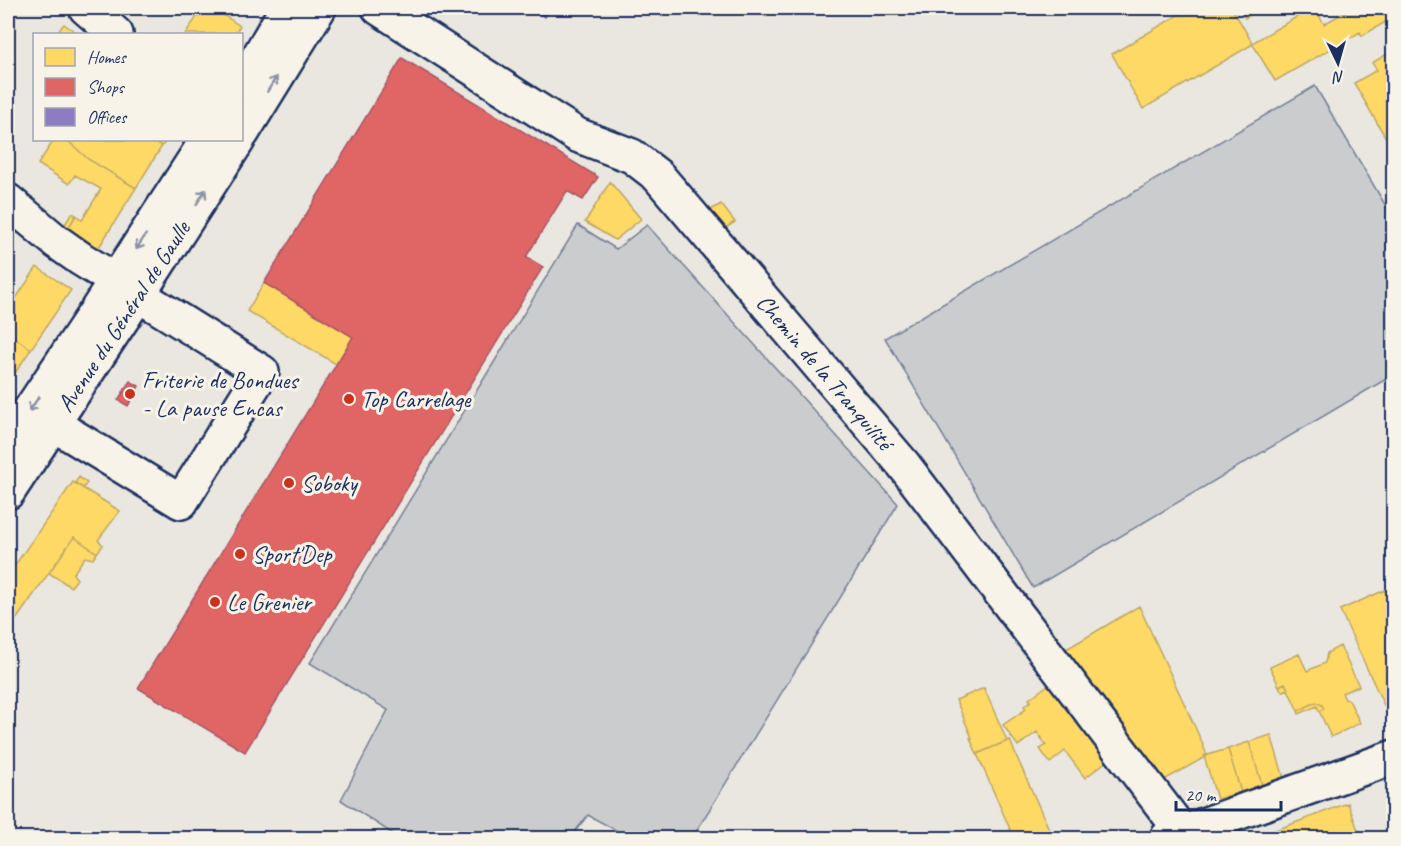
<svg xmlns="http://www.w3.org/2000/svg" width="1401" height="846" viewBox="0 0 1401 846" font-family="Caveat,sans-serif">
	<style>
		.green { fill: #cbcccd; stroke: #737e96; stroke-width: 1.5 }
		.homes { fill: #ffd966; stroke: #bba664; stroke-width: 1.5 }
		.shops { fill: #e06666; stroke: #a55664; stroke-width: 1.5 }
		.offices { fill: #8e7cc3; stroke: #6c65a5; stroke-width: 1.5 }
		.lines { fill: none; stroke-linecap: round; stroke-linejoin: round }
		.minor-casing { stroke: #1b2f5e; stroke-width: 38 }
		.major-casing { stroke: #1b2f5e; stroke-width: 38 }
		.minor { stroke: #f7f3e8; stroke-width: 33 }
		.major { stroke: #f7f3e8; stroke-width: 33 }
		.oneway { stroke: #8991a3 }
		.poi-dot { fill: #c8321e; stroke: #f7f3e8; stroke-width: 2 }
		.labels { text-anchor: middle; stroke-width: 6; stroke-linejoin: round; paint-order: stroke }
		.street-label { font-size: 24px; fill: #1b2f5e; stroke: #f7f3e8 }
		.poi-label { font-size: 24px; fill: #1b2f5e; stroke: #f7f3e8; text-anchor: start }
	</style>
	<rect width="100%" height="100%" fill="#eae7e0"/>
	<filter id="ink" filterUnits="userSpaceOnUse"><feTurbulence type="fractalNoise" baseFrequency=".0167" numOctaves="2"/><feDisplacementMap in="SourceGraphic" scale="12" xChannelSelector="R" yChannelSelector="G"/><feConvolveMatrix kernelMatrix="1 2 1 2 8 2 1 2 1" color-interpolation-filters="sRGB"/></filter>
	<g filter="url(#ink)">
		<!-- green -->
		<path class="green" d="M1315,86L1393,218V375L1033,588L885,338Z
			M578,225L616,249L647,225L898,504L692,838H630L588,815L570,838H399L341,800L388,710L310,663Z"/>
		<!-- homes -->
		<path class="homes" d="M203,8H213L240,26L234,34H185Z
			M1190,8H1232L1253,44L1143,109L1112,54Z
			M1238,8H1261V9L1245,18Z
			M1312,8H1315L1324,24L1352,8H1394V17L1362,36L1360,32L1275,81L1252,43Z
			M64,24L78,34H56Z
			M1394,50V152L1354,83L1377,70L1372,63Z
			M54,140H67L88,159L136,188L96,252L66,232L76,215L82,220L101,189L75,175L69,184L38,164Z
			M67,140H150L162,146L136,188L88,159Z
			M150,140H167L162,146Z
			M610,182L641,219L615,240L585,222Z
			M721,204L735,222L719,232L704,214Z
			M8,213L23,227L10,241L8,239Z
			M72,213L76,215L66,232H60Z
			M37,267L71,290L31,349L8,333V310Z
			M264,283L353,337L336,364L247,311Z
			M8,333L31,349L8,384Z
			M79,477L87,483L83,488L75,483Z
			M73,482L120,511L98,540L103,545L97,553L74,537L11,627L8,624V575Z
			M74,537L97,553L93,559L85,557L73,574L77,579L71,587L49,573Z
			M1385,590L1394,608V714L1389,716L1340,610Z
			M1139,606L1201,740L1207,756L1159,783L1058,654Z
			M1340,646L1359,686L1342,693L1345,699L1349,700L1360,723L1331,737L1319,711L1324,709L1322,705L1316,702L1298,711L1285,683L1279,686L1270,667L1299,654L1307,671L1325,663L1327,653Z
			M1056,679L1113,756L1085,778L1065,751L1050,763L1040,749L1046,745L1037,732L1018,746L1003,725L1026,709L1024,706L1031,701L1029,699Z
			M1285,683L1288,689L1282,692L1279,686Z
			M984,688L1007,741L977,754L970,738H972L956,700Z
			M1316,702L1322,705L1324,709L1319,711L1317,706L1299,714L1298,711Z
			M1271,735L1284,778L1262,785L1249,742Z
			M1010,740L1015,753L1053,838H1014L977,754Z
			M1249,742L1262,785L1241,792L1228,749Z
			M1228,749L1241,792L1217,799L1204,756Z
			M1348,803L1361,838H1276L1273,831Z"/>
		<!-- shops -->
		<path class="shops" d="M402,58L598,177L583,200L567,191L526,257L543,267L245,752L138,688L353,337L264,283Z
			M130,381L139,386L128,406L118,400Z"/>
		<!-- offices -->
		<path class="offices" d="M512,8H525L522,13Z
			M528,8H551L545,17Z"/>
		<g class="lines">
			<!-- minor casing -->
			<g class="minor-casing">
				<g id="minor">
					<path d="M86,8L116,34"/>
					<path id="s1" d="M379,8L577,135L632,156L658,176L903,464L1183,833"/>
					<path d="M8,201L57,242L81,259L262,372L181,502L53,424"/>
					<path d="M1167,838L1394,757"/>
				</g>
			</g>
			<!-- major casing -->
			<g class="major-casing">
				<g id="major">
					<path d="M242,85L287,8"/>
					<path d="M242,133L319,8"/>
					<path d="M8,443L95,313L207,140"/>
					<path id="s2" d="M8,492L138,295L238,140"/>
				</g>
			</g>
			<!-- minor -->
			<use href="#minor" class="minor"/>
			<!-- major -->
			<use href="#major" class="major"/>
		</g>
		<!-- one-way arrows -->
		<defs><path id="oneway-shaft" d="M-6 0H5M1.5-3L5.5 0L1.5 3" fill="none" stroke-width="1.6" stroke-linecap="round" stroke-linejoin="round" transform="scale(1.5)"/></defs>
		<g class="oneway">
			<use href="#oneway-shaft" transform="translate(272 84) rotate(-58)"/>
			<use href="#oneway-shaft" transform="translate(201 197) rotate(-58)"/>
			<use href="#oneway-shaft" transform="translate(141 242) rotate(123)"/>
			<use href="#oneway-shaft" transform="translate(34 404) rotate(124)"/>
		</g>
	</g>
	<!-- markers -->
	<g class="poi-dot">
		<circle cx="130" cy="394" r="6"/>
		<circle cx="349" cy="399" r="6"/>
		<circle cx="289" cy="483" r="6"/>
		<circle cx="240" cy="554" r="6"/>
		<circle cx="215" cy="602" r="6"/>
	</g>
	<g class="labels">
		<!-- street labels -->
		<g class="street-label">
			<text dy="8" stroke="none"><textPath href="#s2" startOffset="210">Avenue du Général de Gaulle</textPath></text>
			<text dy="8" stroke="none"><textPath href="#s1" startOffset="584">Chemin de la Tranquilité</textPath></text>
		</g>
		<!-- poi labels -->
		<g class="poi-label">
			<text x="142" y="388">Friterie de Bondues<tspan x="142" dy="28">- La pause Encas</tspan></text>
			<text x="361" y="407">Top Carrelage</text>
			<text x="301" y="491">Soboky</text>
			<text x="252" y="562">Sport'Dep</text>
			<text x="227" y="610">Le Grenier</text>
		</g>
	</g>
	<!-- margin -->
	<rect width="1401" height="846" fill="none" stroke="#f7f3e8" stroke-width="30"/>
	<rect x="15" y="15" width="1371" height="816" fill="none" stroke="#1b2f5e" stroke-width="2" filter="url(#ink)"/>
	<!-- legend -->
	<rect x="33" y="33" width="210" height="108" fill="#f7f3e8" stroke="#9fa5b1" stroke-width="1.5"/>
	<rect x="45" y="48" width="30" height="18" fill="#ffd966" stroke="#9fa5b1" stroke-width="1.5"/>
	<text x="87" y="63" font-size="18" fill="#1b2f5e">Homes</text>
	<rect x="45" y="78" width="30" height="18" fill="#e06666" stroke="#9fa5b1" stroke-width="1.5"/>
	<text x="87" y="93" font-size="18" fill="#1b2f5e">Shops</text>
	<rect x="45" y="108" width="30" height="18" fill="#8e7cc3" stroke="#9fa5b1" stroke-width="1.5"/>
	<text x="87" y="123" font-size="18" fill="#1b2f5e">Offices</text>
	<!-- north arrow -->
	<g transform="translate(1338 63) rotate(175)" stroke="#f7f3e8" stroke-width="4.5" paint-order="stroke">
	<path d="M0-4.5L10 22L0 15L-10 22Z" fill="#1b2f5e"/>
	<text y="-9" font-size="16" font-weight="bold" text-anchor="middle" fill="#1b2f5e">N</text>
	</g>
	<!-- scale -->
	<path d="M1176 801v9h105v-9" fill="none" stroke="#1b2f5e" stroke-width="3"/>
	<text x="1185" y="801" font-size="18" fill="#1b2f5e" stroke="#f7f3e8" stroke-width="4.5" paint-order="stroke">20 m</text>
</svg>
